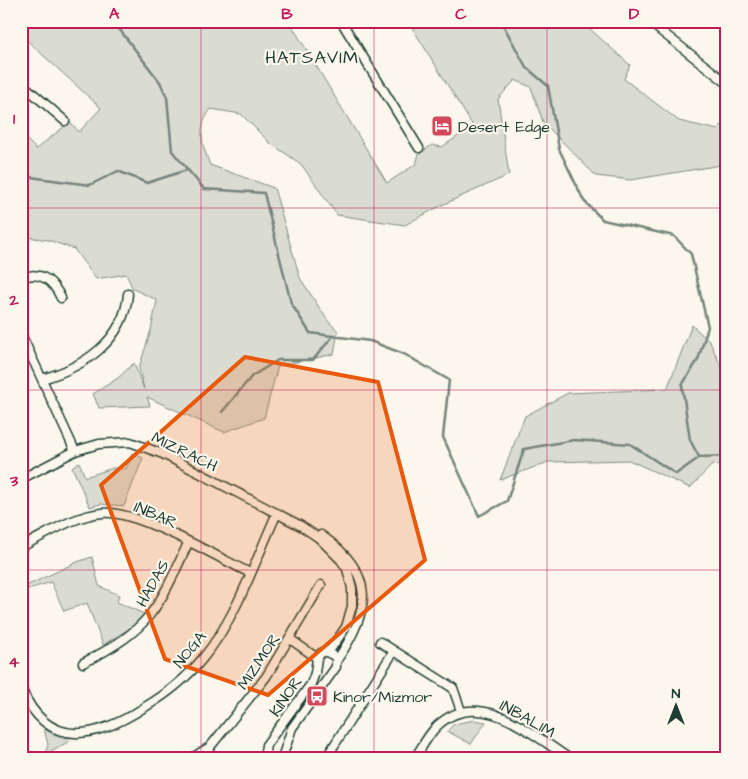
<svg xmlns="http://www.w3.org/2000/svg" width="748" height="779" viewBox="0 0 748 779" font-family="'Architects Daughter',sans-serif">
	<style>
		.green { fill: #dbdcd1; stroke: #7d8c82 }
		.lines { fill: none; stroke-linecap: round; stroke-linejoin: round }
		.stream { stroke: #74847b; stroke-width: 2.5 }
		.street-casing { stroke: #1f3d34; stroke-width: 11 }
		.street { stroke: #fbf7ec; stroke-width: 8 }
		.marked { fill: #e8590c; fill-opacity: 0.2; stroke: #e8590c; stroke-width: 4; stroke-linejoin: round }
		.grid { fill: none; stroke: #c2185b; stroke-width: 1; stroke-opacity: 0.55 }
		.labels { text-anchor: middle; stroke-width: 4.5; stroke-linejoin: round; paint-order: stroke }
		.poi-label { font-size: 16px; fill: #1f3d34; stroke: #fbf7ec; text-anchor: start }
		.street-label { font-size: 16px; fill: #1f3d34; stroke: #fbf7ec }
		.neighbourhood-label { font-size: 18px; letter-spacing: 1px; fill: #1f3d34; stroke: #fbf7ec }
		.neatline { fill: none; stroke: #c2185b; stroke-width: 2 }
		.grid-label { font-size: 16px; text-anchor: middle; font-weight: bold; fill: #c2185b }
	</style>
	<rect width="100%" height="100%" fill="#fbf7ec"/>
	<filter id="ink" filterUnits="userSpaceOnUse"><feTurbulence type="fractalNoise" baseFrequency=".02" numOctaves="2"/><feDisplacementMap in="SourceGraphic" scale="10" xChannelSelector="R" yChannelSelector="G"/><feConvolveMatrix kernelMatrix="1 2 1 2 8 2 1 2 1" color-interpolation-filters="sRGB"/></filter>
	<g filter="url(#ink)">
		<!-- green -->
		<path class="green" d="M21,21H289L387,183L416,164L419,154L432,145L442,147L473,126L408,21H581L630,65L624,79L679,121L718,130L727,118V164L631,180L596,176L543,122L531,87L515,80L498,99L509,175L442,205L405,225L337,215L301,164L270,143L241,114L211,109C196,129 202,144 210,165L274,188L300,278L328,321L338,331L334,354L278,366L264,418L224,432L147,397L150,406L99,408L93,394L118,378L134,363L144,389L139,368L151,330L157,300L133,289L126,274L96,279L74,249L48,240L21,236V134L36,149L70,122L79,132L101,108L21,35Z
			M692,325L710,342L727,380V466L713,464L690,488L629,460L548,462L500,480L525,416L568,393L667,389Z
			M132,453L143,458L124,506L100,504L90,507L72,467L79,462L85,477L113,468L126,469Z
			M92,557L99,586L119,595L117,602L144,614L132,627L103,645L87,603L64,611L51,582L29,589L24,587L77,562Z
			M474,720L486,722L471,744L447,731L454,724Z
			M44,728L53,735L70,741L45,754L48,745Z"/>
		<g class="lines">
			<!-- stream -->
			<path class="stream" d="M113,21L160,82L167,97L172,151L204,189L264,193L291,303L310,333L370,341L404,354L449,380L443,437L479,516L507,501L524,449L574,440L630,444L676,474L700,457L727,456
				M501,21L526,67L548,86L559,149L584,201L603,220L674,236L691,254L708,327L698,360L682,385L690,440L699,457
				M30,177L90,185L118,171L147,183L187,170
				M222,412L252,376L278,360H313L333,336"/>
			<!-- street casing -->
			<g class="street-casing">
				<path id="street" d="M341,21L419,148
					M648,21L727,83
					M21,83L65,121
					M21,278C41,270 53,281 61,298
					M21,334L75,451
					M42,379C84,367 124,341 128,294
					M21,479L75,451L99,444L130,442L163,454L301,526L319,538L341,560L347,569L352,588V606L346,627L330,650L321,653L317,658L315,673L311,684L266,745L265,752L269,758
					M321,535C376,573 372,609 337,660
					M21,547C47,534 73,516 102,513C136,509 217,557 250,573
					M290,639L317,658
					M380,642L453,688L461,711
					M83,663C150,629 158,610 188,543
					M21,688C48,752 97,738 145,707C167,694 187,678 203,658C237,617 255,561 277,513
					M328,755L394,651
					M192,758L210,747
					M206,758L210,747L266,677L321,585
					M282,758L292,728L336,667V657L327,652
					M415,758C422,747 428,735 437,726C479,686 531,734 569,758"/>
			</g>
			<!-- street -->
			<use href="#street" class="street"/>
		</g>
	</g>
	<!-- marked area -->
	<path class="marked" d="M245,357L378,382L425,560L268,695L165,659L101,485Z"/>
	<!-- grid -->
	<path class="grid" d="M201,21V758M374,21V758M547,21V758M21,208H727M21,390H727M21,570H727"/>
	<!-- icons -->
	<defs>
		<g id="hotel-square" transform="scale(1.125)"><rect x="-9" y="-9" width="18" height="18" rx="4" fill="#d1495b" stroke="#fbf7ec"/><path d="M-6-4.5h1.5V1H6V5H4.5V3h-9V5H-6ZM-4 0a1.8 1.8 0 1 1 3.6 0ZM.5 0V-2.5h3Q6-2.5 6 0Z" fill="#fff"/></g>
		<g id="bus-square" transform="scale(1.125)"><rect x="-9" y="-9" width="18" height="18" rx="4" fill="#d1495b" stroke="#fbf7ec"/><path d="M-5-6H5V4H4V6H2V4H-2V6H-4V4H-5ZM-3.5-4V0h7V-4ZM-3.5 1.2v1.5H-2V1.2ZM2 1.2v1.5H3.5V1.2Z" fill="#fff"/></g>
	</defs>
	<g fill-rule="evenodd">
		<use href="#hotel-square" x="442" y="126"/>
		<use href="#bus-square" x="317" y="696"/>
	</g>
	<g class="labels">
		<!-- poi labels -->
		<g class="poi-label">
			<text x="458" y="132">Desert Edge</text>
			<text x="333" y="702">Kinor/Mizmor</text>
		</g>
		<!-- street labels -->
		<g class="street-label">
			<text transform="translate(185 451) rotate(26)" y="6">MIZRACH</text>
			<text transform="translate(156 514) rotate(23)" y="6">INBAR</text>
			<text transform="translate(152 583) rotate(-61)" y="6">HADAS</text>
			<text transform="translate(189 649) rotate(-51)" y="6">NOGA</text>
			<text transform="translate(258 661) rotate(-56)" y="6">MIZMOR</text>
			<text transform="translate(285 696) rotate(-56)" y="6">KINOR</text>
			<text transform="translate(528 718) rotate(29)" y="6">INBALIM</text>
		</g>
		<!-- neighbourhood labels -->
		<g class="neighbourhood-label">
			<text x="312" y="63">HATSAVIM</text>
		</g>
	</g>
	<!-- margin -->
	<rect width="748" height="779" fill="none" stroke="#fbf7ec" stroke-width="55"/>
	<!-- north arrow -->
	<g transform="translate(676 706)" stroke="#fbf7ec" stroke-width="4" paint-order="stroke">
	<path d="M0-4L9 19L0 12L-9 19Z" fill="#1f3d34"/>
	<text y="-8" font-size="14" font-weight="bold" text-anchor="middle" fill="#1f3d34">N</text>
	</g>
	<rect x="28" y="28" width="692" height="724" class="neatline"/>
	<g class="grid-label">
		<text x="114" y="19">A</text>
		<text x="287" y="19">B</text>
		<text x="461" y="19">C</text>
		<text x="634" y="19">D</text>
		<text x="14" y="124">1</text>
		<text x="14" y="305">2</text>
		<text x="14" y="486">3</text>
		<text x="14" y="667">4</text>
	</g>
</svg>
